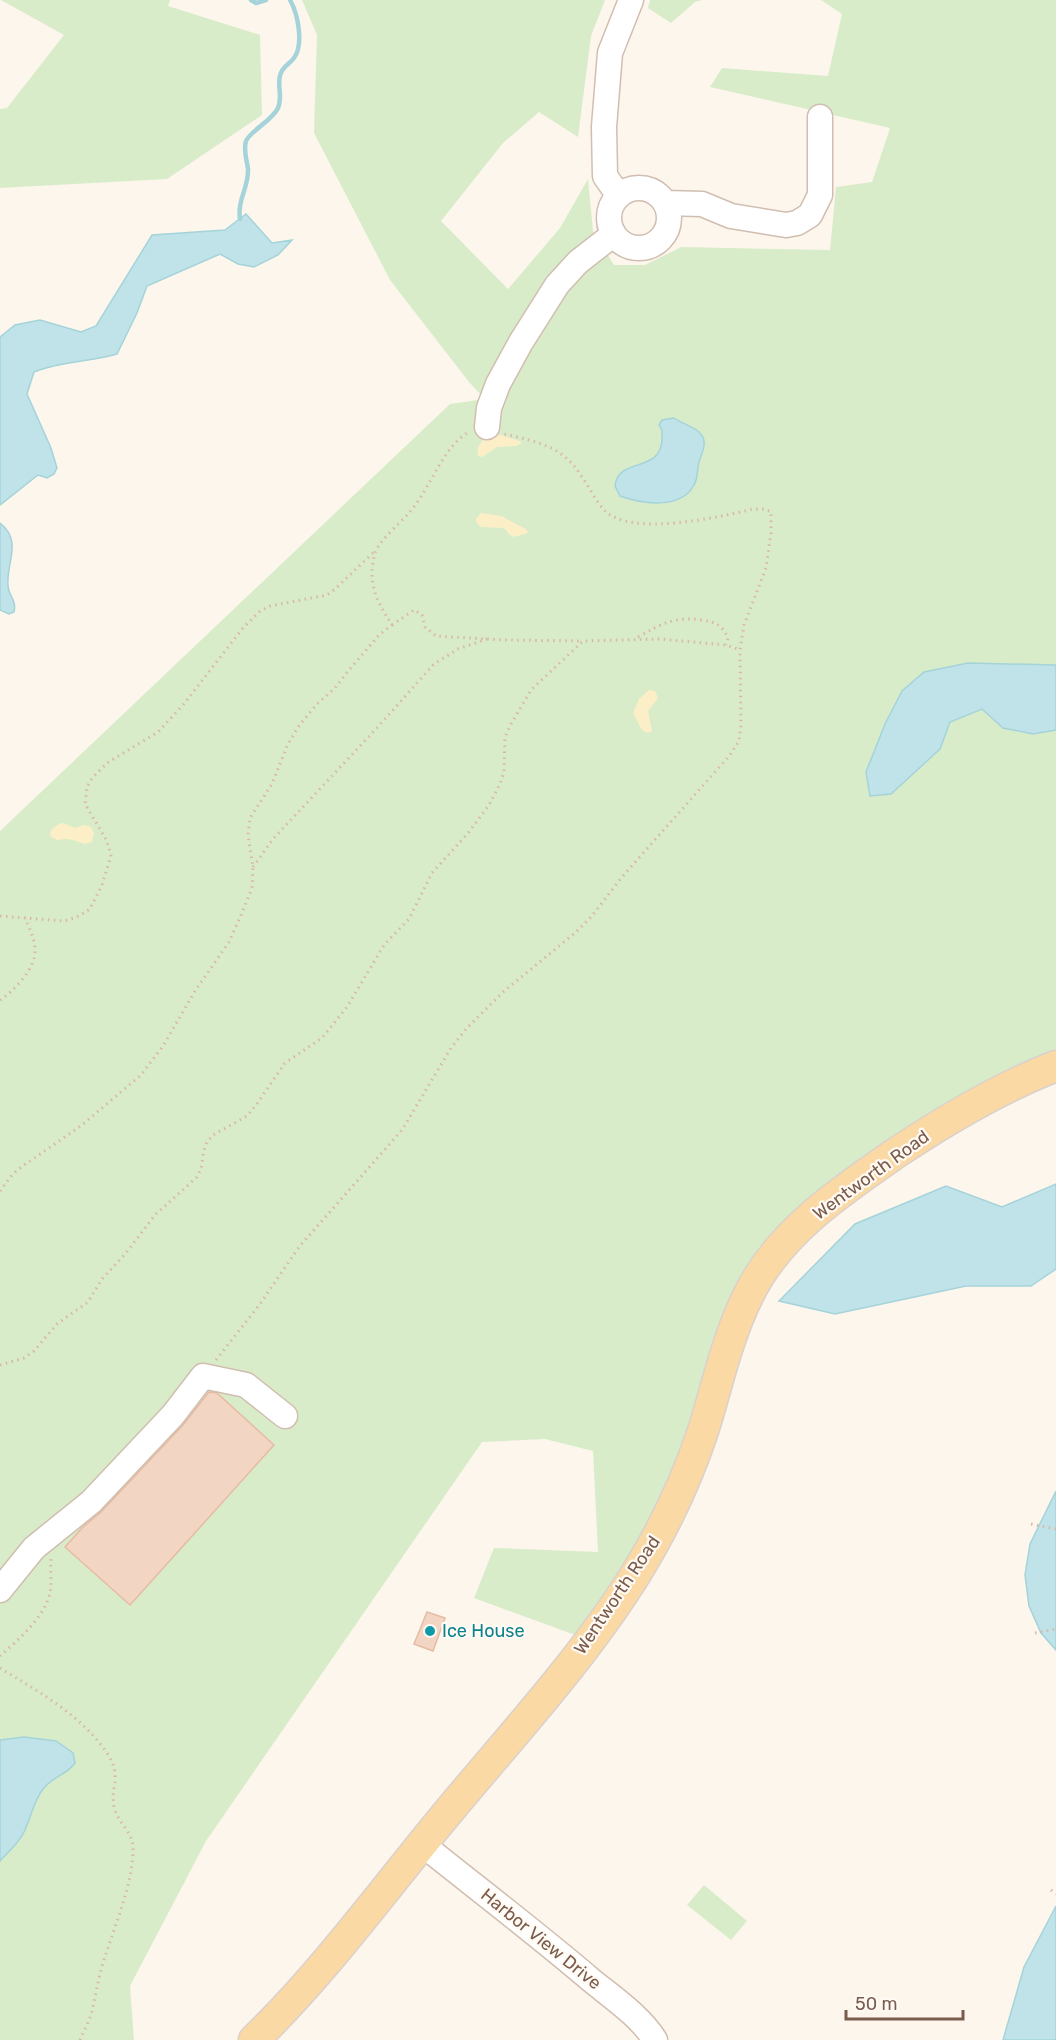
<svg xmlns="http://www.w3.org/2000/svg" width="1056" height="2040" viewBox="0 0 1056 2040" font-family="Rubik,sans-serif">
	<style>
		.green { fill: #d8ecc9 }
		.sand { fill: #fcefc7 }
		.water { fill: #bfe3e8; stroke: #a5d3da; stroke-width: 1.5 }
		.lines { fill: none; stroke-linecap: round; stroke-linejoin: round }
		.stream { stroke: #a5d3da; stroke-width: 4.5 }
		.building { fill: #f3d5c3; stroke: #e6bba3; stroke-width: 1.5 }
		.minor-casing { stroke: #d1beb0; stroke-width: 27 }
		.major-casing { stroke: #dad1cd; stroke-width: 33 }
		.path { stroke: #d9b8a5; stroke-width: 3; stroke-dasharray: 1.5 4.5; stroke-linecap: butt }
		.minor { stroke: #fff; stroke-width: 24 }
		.major { stroke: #fbd9a5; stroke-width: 30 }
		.culture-dot { fill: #0f9aa8; stroke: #fffaf3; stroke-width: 2 }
		.labels { text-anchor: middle; stroke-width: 4.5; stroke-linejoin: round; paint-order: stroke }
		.street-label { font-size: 18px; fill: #7a5c4d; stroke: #fffaf3 }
		.culture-label { font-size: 18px; fill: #0d838f; stroke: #fffaf3; text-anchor: start }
	</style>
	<rect width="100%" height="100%" fill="#fdf6ec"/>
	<!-- green -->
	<path class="green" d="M1,0H170L168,6L260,35L262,115L167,179L0,188V109L7,108L64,35Z
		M302,0H605L591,36L578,137L539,112L503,143L441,221L508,289L560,228L588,179L593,231L614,265H645L681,247L830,250L836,187L872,182L890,128L710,87L722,68L828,76L842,14L821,0H1056V1058L811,1202L690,1431L645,1541L578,1636L474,1598L494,1548L598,1552L593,1451L545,1439L482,1442L206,1841L130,1986L134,2040H0V831L450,404L485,399L469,382L390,280L314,133L317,35Z
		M650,0H702L695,2L671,23L648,8Z
		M704,1885L747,1921L731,1940L687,1905Z"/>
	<!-- sand -->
	<path class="sand" d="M492,434L501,435L522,442L517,446L497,447L482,457L478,456C475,446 484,438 492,434Z
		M481,513L501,516L526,529L528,533L514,537L509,534L504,528L481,527L477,523L476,519Z
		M649,690L655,691L658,698L648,711L652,731L648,733L642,730L633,713L639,699Z
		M63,823L75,828L84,825L91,827L94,833L92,842L85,844C79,842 72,839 65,839C61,839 59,841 55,839C43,834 56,824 63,823Z"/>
	<!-- water -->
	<path class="water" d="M246,214L272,243L292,240L278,255L254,267L238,264L220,254L147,286L137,313L117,354C90,362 61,361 34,372L27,394L51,448L57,468L54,474L47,478L38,475L0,505V337L15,325L40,320L81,332L96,326L152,235L225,230Z
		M674,418C681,423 692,426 699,432C709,441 702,452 699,462C697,470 698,479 694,485C681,510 642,504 620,496L615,486C618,456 662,474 662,438C662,432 663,430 659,425L662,420Z
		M0,523C23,541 6,563 8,585C8,596 17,599 14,612L9,614L0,610Z
		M968,663L1056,665V730L1033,734L1003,728L982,709L950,722L940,749L891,794L870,796L866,772L885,724L902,691L924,672Z
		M1056,1184V1269L1031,1286H966L835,1314L779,1301L855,1224L946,1186L1002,1207Z
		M1056,1491V1650L1041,1633L1029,1606L1025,1575L1030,1544Z
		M24,1737L56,1741L73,1753L75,1763C68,1774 52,1777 43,1789C33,1802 31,1818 24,1832C19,1843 8,1852 0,1861V1740Z
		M1056,1906V2040H1003L1024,1967Z"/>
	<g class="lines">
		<!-- stream -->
		<path class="stream" d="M251,0L256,3L266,0
			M240,219C237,200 249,187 248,169C247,160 243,151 246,141C251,130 272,121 278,108C283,97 277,86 280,76C282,66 289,65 294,58C304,44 298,14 290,0"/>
	</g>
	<!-- building -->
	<path class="building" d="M209,1392L217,1393L274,1445L130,1605L65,1547L83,1527L101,1512L183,1425Z
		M427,1612L445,1618L433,1651L414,1644Z"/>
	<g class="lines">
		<!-- minor casing -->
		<g class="minor-casing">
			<path id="minor" d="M609 218a30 30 0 1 1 60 0a30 30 0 1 1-60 0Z
				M619,196L605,176L604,127L610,53L631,0
				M665,203L702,204L731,216L786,225L797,223L810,215L820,195V117
				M487,427L489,408L498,384L521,342L557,285L578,262L614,234
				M0,1590L34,1548L91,1502L173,1415L203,1376L246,1385L285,1416
				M422,1844C478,1889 536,1933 591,1980C613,1998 640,2016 655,2040"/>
		</g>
		<!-- major casing -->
		<g class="major-casing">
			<path id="major" d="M254,2040C324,1972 382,1892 444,1817C510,1737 586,1656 640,1567C666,1524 687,1479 703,1431C717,1387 727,1338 748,1296C778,1233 841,1191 896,1153C947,1119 999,1088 1056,1066"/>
		</g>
		<!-- path -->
		<path class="path" d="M392,625L414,610L422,615L425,627L436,636L504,640L583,641
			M638,637C661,624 675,616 702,620C716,622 722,625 728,638L726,645
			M253,867L273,839L375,730L434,664L458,649L487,639
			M0,916L64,921L77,917L90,909L102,885L111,856L107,841L85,804L87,787L92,778L107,763L158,732L183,705L243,628L260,611L270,606L327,595L335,589L375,551
			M0,1000C14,991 36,968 35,950C35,939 29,928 25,918
			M0,1191L12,1175L20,1168L82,1125L141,1075L163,1046L195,991L229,942L241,915L252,888L253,867L248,835L250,818L272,784L287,746L298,727L317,704L335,688L349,670L379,635L392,625C376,600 367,583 375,553C378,542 400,523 408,514C431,489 441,448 470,431
			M216,1360L260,1304L299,1247L402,1130L451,1048L466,1029L503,992L575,933L591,917L622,877L730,755L739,741L741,725L740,650L744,625L766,568L771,533V512L764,509H753C720,517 632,537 605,511C596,502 590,488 582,477C563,446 538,442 504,434
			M0,1365L24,1358L34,1351L57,1324L88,1302L102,1279L126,1253L155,1215L197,1177L201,1169L204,1150L207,1142L213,1135L247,1116L256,1105L285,1063L322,1038L347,1007L384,945L409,919L432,873L469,832L489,805L500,784L504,772L505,737L511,724L531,690L583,641L660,639L726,645L740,650
			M1031,1524L1056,1529
			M1035,1633L1056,1629
			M0,1656C18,1640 44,1618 50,1593C52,1583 50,1570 51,1559
			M0,1668C39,1692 80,1714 107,1753C124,1778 108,1789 115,1810C119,1824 132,1831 133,1847C134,1884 111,1934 101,1970C97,1985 95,2000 91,2015C88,2024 83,2032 80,2040
			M1051,1890L1056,1894"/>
		<!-- minor -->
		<use href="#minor" class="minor"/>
		<!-- major -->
		<use href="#major" class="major"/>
	</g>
	<!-- markers -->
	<circle class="culture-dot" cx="430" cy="1631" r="6"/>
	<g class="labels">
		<!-- street labels -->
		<g class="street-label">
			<text transform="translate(871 1175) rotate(-36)" y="6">Wentworth Road</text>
			<text transform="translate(617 1595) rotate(-56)" y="6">Wentworth Road</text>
			<text transform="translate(541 1939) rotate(39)" y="6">Harbor View Drive</text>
		</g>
		<!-- culture labels -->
		<g class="culture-label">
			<text x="442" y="1637">Ice House</text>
		</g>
	</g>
	<!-- scale -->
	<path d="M846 2010v9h117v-9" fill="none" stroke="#7a5c4d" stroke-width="3"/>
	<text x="855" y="2010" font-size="18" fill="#7a5c4d" stroke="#fffaf3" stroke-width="4.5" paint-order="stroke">50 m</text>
</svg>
